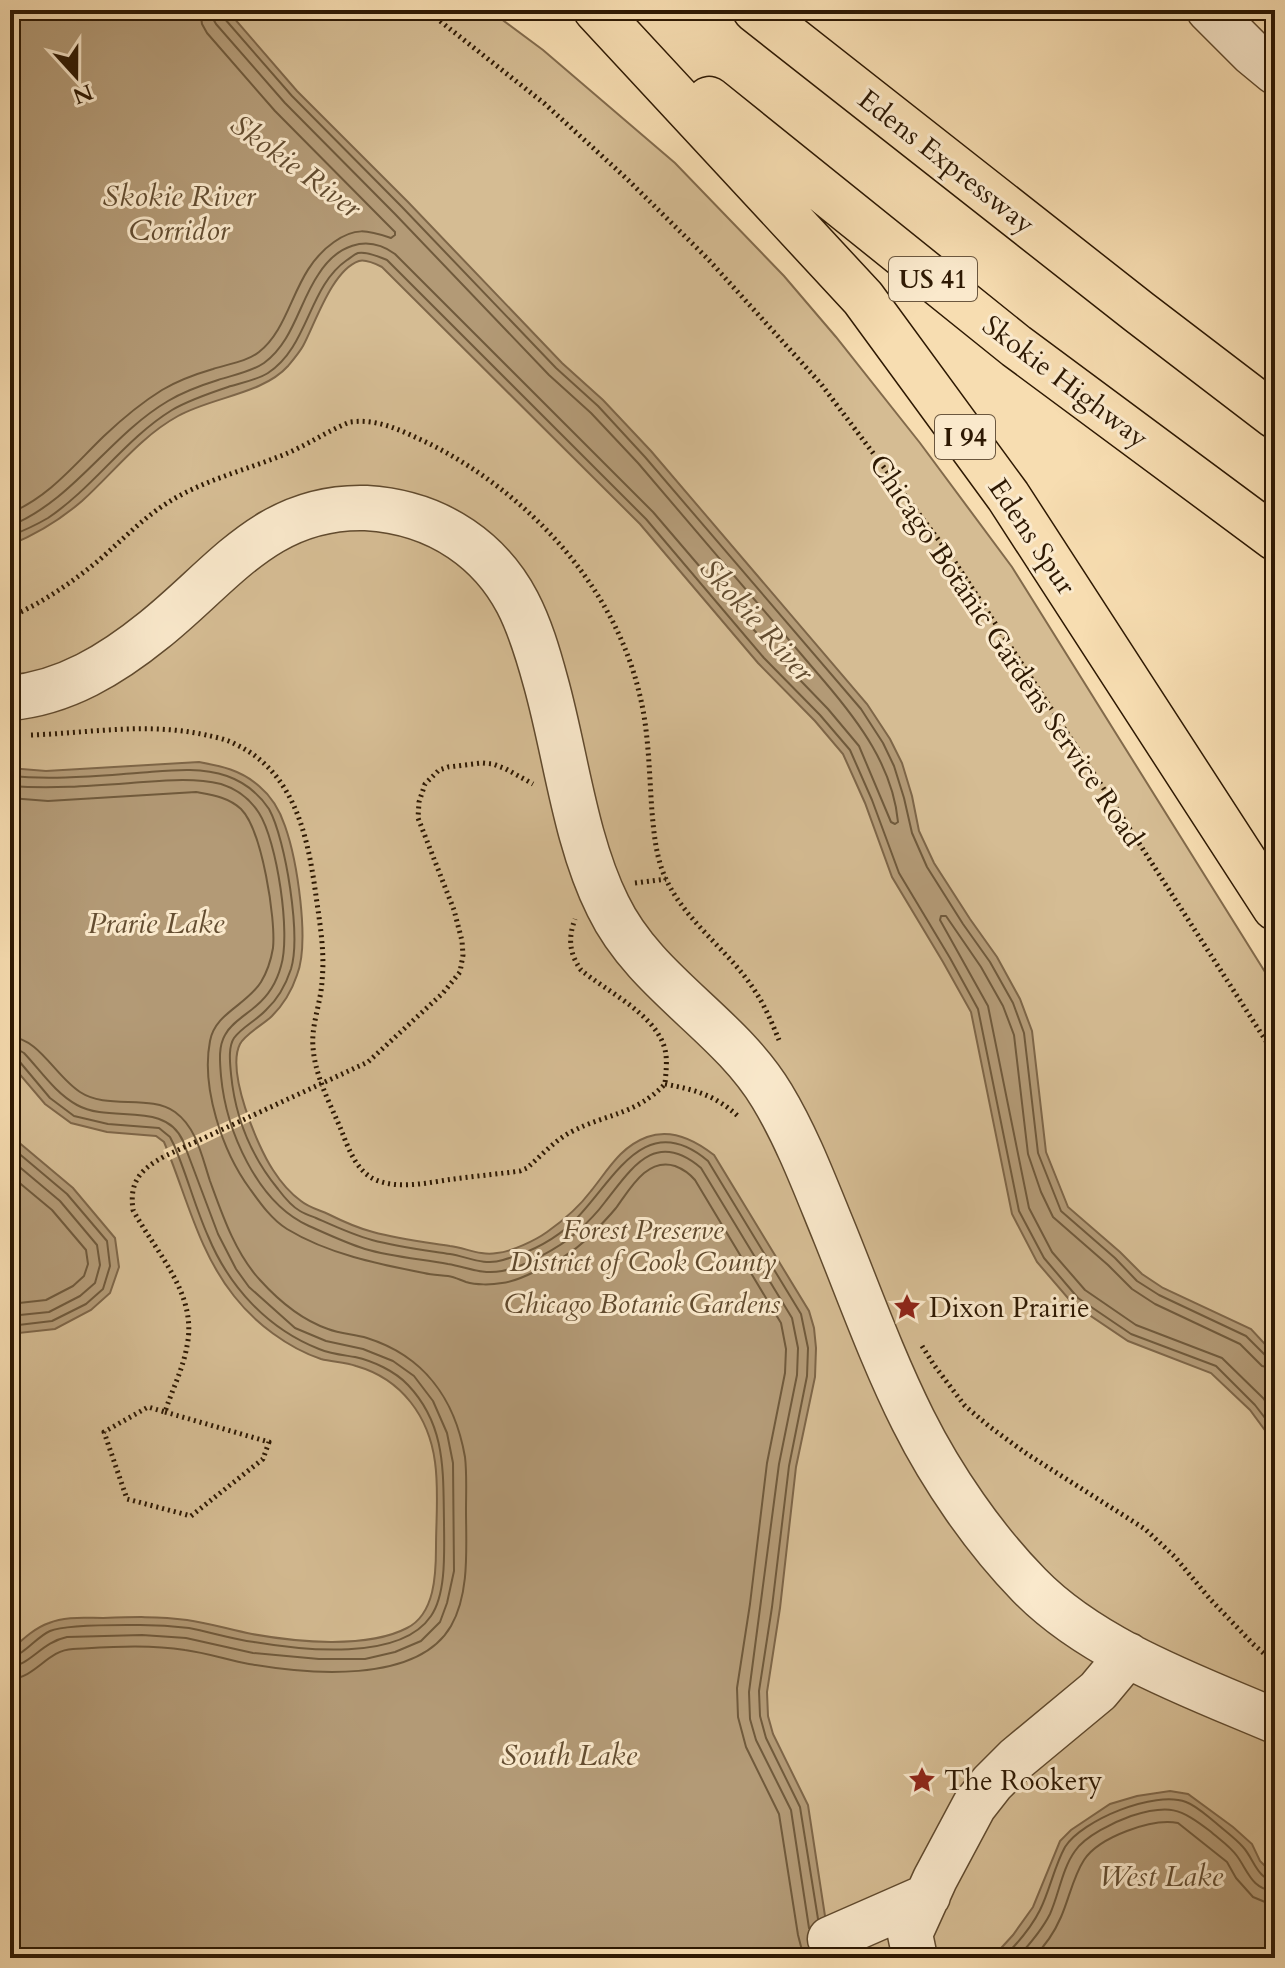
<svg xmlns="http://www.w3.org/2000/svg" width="1285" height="1968" viewBox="0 0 1285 1968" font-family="Cardo,serif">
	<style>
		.green { fill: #d5bc93; stroke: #826a4b; stroke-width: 2 }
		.water { fill: #b39a76; stroke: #7e6648; stroke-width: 2 }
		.pier { fill: #f7ddb1 }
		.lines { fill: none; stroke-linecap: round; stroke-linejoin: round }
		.shore { stroke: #705a3c; stroke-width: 2 }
		.minor-casing { stroke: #604a2e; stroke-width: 47 }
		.highway-casing { stroke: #2e1903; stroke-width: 47 }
		.path { stroke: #2e1903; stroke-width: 5; stroke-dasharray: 2 4; stroke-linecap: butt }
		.minor { stroke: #fae9cc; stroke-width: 44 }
		.highway { stroke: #f7ddb1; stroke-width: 44 }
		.labels { text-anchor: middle; stroke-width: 6; stroke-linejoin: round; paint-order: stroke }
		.shield { fill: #fae9cc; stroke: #6b573f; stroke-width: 2 }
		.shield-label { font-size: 26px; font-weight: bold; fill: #2e1903 }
		.street-label { font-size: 28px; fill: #2e1903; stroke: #fae9cc }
		.park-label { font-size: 28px; font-style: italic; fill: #604a2e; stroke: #fae9cc }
		.poi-label { font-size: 28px; fill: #2e1903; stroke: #fae9cc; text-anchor: start }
		.water-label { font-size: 30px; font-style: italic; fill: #634d31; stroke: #fae9cc }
	</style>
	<rect width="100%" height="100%" fill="#f7ddb1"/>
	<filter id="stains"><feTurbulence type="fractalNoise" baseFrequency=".0025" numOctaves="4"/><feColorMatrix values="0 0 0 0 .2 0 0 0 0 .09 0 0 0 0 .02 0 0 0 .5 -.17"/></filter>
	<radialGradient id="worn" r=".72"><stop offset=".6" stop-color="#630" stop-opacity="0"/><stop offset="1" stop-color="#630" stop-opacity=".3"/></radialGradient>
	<!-- green -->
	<path class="green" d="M10,10H489L543,50L675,163L784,276L836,337L920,443L1012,567L1275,988V1958H10Z"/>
	<!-- water -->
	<path class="water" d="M10,10H227L297,91L408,202L562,363L603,400L651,451L867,704L890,739L902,763L912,796L919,831L934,863L970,919L997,957L1020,999L1032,1031L1046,1152L1068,1207L1120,1252L1142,1274L1163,1288L1251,1329L1275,1355V1444L1250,1410L1211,1373L1128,1341L1073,1304L1037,1262L1012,1214L971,1012L943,962L892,877L865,803L843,754L815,721L758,663L640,524L382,267C376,264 366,259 359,261C332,270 315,324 303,346C299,353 293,360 288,366C263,394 212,397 178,416C140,437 114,472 82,501C60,520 37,534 10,545Z
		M199,762C221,766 241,770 259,786C271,796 280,811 285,826C297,860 310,942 297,975C292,990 283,1005 272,1016C264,1024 245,1034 240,1044C226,1071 257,1146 273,1170C280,1181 290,1193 301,1201C308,1207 319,1210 328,1214C342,1221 357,1228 373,1232C398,1239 424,1242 450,1246C466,1248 480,1256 497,1253C511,1252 536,1240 547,1232C564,1220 579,1207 591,1191C608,1170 620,1147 647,1137C671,1128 695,1140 714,1155L809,1311L814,1328L816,1348L815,1377L796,1467L780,1608L767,1692L768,1716L773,1734L808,1805L827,1929L835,1958H10V1651C21,1641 34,1628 49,1623C65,1616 85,1618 103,1618C131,1617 159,1616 187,1620C209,1623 231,1630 252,1634C296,1642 367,1649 407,1628C435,1614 436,1574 436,1547C436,1520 439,1490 435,1462C429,1417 402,1379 356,1366C345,1362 332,1362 321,1359C288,1348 255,1323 234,1296C198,1251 186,1194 164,1142L156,1136L107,1132L71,1123L45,1104L10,1063V768L46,771Z
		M10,1135L73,1188L115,1238L119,1267L110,1293L91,1310L55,1329L10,1334Z
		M1170,1791L1188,1794L1233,1827L1252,1844L1260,1861L1275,1876V1958H992L1013,1935L1033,1907L1060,1841L1071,1830L1110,1804L1137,1796Z"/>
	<!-- pier -->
	<path class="pier" d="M250,1111L253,1120L168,1161L163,1150Z"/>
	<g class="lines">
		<!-- shore -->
		<path class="shore" d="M222,10L224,18L292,96L402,207L556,368L598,406L645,457L861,709L883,743L894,766L904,798L912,833L927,867L963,924L990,962L1013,1003L1024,1033L1038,1153L1061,1211L1115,1258L1137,1281L1159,1295L1246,1336L1267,1357L1275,1359
			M10,513C49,497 75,464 104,436C122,419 141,403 162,390C177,381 196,374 213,369C228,364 246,362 259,352C293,325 292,271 334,242C355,227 367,230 391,238L395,235V232L386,223L275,111L207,33L202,24L200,10
			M10,526C74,500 109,436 168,401C183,392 202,385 218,380C233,375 251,372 264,363C293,342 299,303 318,275C336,246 366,233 395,254L653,512L772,651L828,709L859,746L891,822L895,824L898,822C893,767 859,722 824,681L638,463L591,413L549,375L395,214L285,103L216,24L212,17V10
			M10,536C23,531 36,525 48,518C94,487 125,439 172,410C189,400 210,393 228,387C241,383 257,380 268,373C309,346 308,287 347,260C350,258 355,254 358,253C367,251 379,257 387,260L646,519L764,658L820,715L850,750L872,800L899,873L950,958L978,1009L1019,1211L1044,1258L1078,1298L1131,1334L1216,1366L1255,1405L1275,1431
			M10,776C53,780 94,776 137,773C167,771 198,766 227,776C244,782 259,794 269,809C286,840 301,936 291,969C286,984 277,1000 266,1010C257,1020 242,1027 234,1038C228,1047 230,1063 231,1074C235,1116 251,1156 278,1189C284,1197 291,1206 300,1211C305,1214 311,1216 316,1218C334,1226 353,1235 372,1240C398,1247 424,1250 450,1254C468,1257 484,1266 503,1260C528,1253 553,1241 572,1223C612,1185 643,1106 708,1161L801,1314L808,1348L807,1376L789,1466L772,1607L759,1691L760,1716L766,1738L800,1807L818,1919
			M10,786C51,789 90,786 131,783C160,781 192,777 221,784C237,789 250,799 259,813C277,841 291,934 281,966C277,981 268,996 256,1006C246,1015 231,1023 225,1035C218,1047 220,1063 221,1076C226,1130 257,1203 309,1226C327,1234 346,1243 365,1249C392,1257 421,1259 448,1264C467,1267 481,1275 502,1271C524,1267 559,1248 576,1233C587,1223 597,1213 605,1202C632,1168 655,1129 701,1168L792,1318L798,1348L797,1375L779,1464L749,1692L750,1719L756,1740L791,1810L809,1928
			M10,798L48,801L196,792C212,795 228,797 241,809C262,830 276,919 273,948C271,960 267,972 261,982C247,1005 215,1013 210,1041C201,1087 222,1151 250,1189C260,1203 272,1220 287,1229C328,1254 378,1264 424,1273C432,1275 441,1275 448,1276C455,1277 460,1280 466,1282C476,1285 491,1285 502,1283C513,1282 526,1276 536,1271C555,1263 572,1253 587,1239C597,1229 607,1219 616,1208C630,1189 647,1157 675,1166C683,1169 689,1173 695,1180L781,1323L786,1349L785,1373L767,1463L750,1604L737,1688L738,1717L746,1747L779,1814L798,1935L804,1958
			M10,1037C39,1038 55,1076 80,1092C107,1110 150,1094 175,1112C197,1128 202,1157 210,1181C222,1214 235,1253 260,1280C279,1301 302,1320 328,1329C341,1334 354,1334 367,1338C424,1356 455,1399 465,1457C467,1474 466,1493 466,1510C466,1547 470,1593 451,1626C417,1685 306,1674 249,1664C228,1660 207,1653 185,1650C148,1644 110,1647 73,1649C47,1650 36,1678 10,1679
			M10,1049H17L24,1053C41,1071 55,1093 77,1105C111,1124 165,1100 183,1141L218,1234L236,1269L249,1287L295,1328L326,1341L363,1349L393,1361L414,1376L433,1401L447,1433L453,1463L454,1571L447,1603L440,1622L421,1641L395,1652L365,1659H319L253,1653L186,1638L142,1635L67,1637C42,1642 30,1665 10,1667
			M10,1059L19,1061L50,1098L74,1116L108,1124L159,1128L170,1137L174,1145C187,1175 195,1207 208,1236C229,1287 268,1329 319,1349C331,1354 343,1355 355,1357C373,1361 395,1371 408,1385C446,1425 443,1471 444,1521C444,1548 447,1593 431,1616C400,1662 301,1650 254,1642C232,1639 210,1632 189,1628C173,1626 156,1625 140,1625C121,1625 66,1624 50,1631C36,1637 25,1655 10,1657
			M10,1146L67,1194L107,1241L110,1266L103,1289L86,1304L52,1321L10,1326
			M10,1159L60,1201L97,1245L100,1265L95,1283L80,1296L49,1312L10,1316
			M10,1175L52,1210L86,1250L88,1264L84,1276L73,1286L46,1300L10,1304
			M1275,1369L1262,1366L1240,1344L1155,1304L1132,1289L1108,1265L1053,1217L1041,1192L1028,1154L1014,1035L1003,1006L981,967L946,916H941L940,920L988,1006L1029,1208L1052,1252L1085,1290L1136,1325L1222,1358L1263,1398L1275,1414
			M1003,1958C1017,1944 1031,1928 1040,1910C1050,1890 1054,1867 1065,1847C1082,1820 1155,1790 1186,1802C1197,1806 1207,1816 1216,1823C1225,1831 1235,1838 1243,1847C1254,1859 1257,1879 1275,1881
			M1017,1958C1029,1945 1042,1930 1050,1914C1059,1894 1062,1869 1075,1851C1085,1836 1114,1822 1131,1816C1169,1804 1180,1808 1210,1831C1219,1839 1230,1846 1237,1856C1248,1871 1252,1890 1275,1891
			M1033,1958C1044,1947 1055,1931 1061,1917C1069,1899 1073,1877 1084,1860C1099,1837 1152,1818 1178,1823L1227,1862L1236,1878L1253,1897L1265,1902L1275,1903"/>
		<!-- minor casing -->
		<g class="minor-casing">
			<path id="minor" d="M1209,10L1252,53L1275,72
				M10,698C65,693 112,664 154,630C223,575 267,505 366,508C400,510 433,520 461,539C514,575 530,624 546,683C566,755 575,840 608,906C645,983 729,1024 772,1096C798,1139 816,1188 835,1234C860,1296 883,1360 913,1420C942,1478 984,1539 1029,1585C1092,1650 1193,1686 1275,1721
				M830,1939L928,1896
				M915,1958L910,1934L935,1879L974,1806L992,1783L1016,1759L1098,1691L1128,1655"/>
		</g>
		<!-- highway casing -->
		<g class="highway-casing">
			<path id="highway" d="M596,10L863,298L1008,496L1275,908
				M755,10L1139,312L1275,416
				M709,99L1016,346L1275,538"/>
		</g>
		<!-- path -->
		<path class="path" d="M426,10L545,104L626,178L708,259L821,384L953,559L1119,812L1275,1055
			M10,617C42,603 71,583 98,561C120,542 140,521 164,505C200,481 243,471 283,455C306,446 327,431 350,422C379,418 404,432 430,444C527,493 613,584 639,692C649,730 649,772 652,812C654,834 656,857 665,877C685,922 729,950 755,991C765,1006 772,1023 779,1040
			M31,735C90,733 147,722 206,735C215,737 226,739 235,744C295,772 308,837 316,896C320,924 325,953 322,981C321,1003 311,1025 313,1047C315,1077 331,1105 342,1132C349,1150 357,1172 376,1180C400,1190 430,1182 454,1179C476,1176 498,1174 520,1171L527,1168C541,1156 554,1141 571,1132C607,1113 634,1116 665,1084C666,1071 668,1058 664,1046C653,1013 606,991 581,970C569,953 568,938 575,919
			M635,883L666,879
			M665,1084C696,1090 715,1095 739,1117
			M922,1346L934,1365L965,1406L990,1427L1027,1454L1145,1529L1175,1557L1210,1599L1253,1644L1275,1663
			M165,1412L269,1442L263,1459L191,1516L127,1499L104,1432L148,1407L165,1412C172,1390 183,1369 187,1346C198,1294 156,1253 133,1210C129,1181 141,1169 165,1156L368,1062L443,993L460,972L463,955L462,941L454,910L418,818L419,802L425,784L439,770L448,767L482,763L493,764L506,769L533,784"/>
		<!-- minor -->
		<use href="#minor" class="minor"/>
		<!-- highway -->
		<use href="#highway" class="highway"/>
	</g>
	<!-- icons -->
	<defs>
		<g id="sight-bare" transform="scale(2.16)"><path d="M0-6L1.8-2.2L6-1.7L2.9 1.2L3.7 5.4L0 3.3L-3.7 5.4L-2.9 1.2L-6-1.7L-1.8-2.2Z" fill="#8f2418" stroke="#fae9cc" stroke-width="2.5" paint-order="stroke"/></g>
	</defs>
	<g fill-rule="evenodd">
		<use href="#sight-bare" x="907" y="1307"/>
		<use href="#sight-bare" x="922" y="1780"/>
	</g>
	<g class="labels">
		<!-- shield labels -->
		<g class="shield">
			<rect x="889" y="257" width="88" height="44" rx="6"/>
			<rect x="935" y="415" width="60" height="44" rx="6"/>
		</g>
		<g class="shield-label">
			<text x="933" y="288">US 41</text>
			<text x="965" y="446">I 94</text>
		</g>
		<!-- street labels -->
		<g class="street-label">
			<text transform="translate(947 161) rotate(38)" y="10">Edens Expressway</text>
			<text transform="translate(1066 381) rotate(37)" y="10">Skokie Highway</text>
			<text transform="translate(1033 536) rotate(56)" y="10">Edens Spur</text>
			<text transform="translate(1007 650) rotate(56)" y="10">Chicago Botanic Gardens Service Road</text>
		</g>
		<!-- park labels -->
		<g class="park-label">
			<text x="643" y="1239">Forest Preserve<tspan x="643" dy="32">District of Cook County</tspan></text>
			<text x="642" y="1313">Chicago Botanic Gardens</text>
		</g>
		<!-- poi labels -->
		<g class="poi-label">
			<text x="929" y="1317">Dixon Prairie</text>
			<text x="944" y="1790">The Rookery</text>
		</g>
		<!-- water labels -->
		<g class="water-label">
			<text transform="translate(296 166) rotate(36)" y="10">Skokie River</text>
			<text x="179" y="206">Skokie River<tspan x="179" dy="34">Corridor</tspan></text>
			<text transform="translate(757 620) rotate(48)" y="10">Skokie River</text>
			<text x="156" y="933">Prarie Lake</text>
			<text x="569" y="1765">South Lake</text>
			<text x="1161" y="1886">West Lake</text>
		</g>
	</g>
	<!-- margin -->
	<rect width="1285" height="1968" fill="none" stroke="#f7ddb1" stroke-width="40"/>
	<rect x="12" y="12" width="1261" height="1944" fill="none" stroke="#2e1903" stroke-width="4"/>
	<rect x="20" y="20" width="1245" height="1928" fill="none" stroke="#2e1903" stroke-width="2"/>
	<!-- north arrow -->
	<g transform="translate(76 76) rotate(159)" stroke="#fae9cc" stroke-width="6" paint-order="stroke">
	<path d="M0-6L14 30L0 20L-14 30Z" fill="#2e1903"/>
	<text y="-12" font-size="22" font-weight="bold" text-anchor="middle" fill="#2e1903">N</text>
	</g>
	<rect width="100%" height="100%" filter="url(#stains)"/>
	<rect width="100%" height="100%" fill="url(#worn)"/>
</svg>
